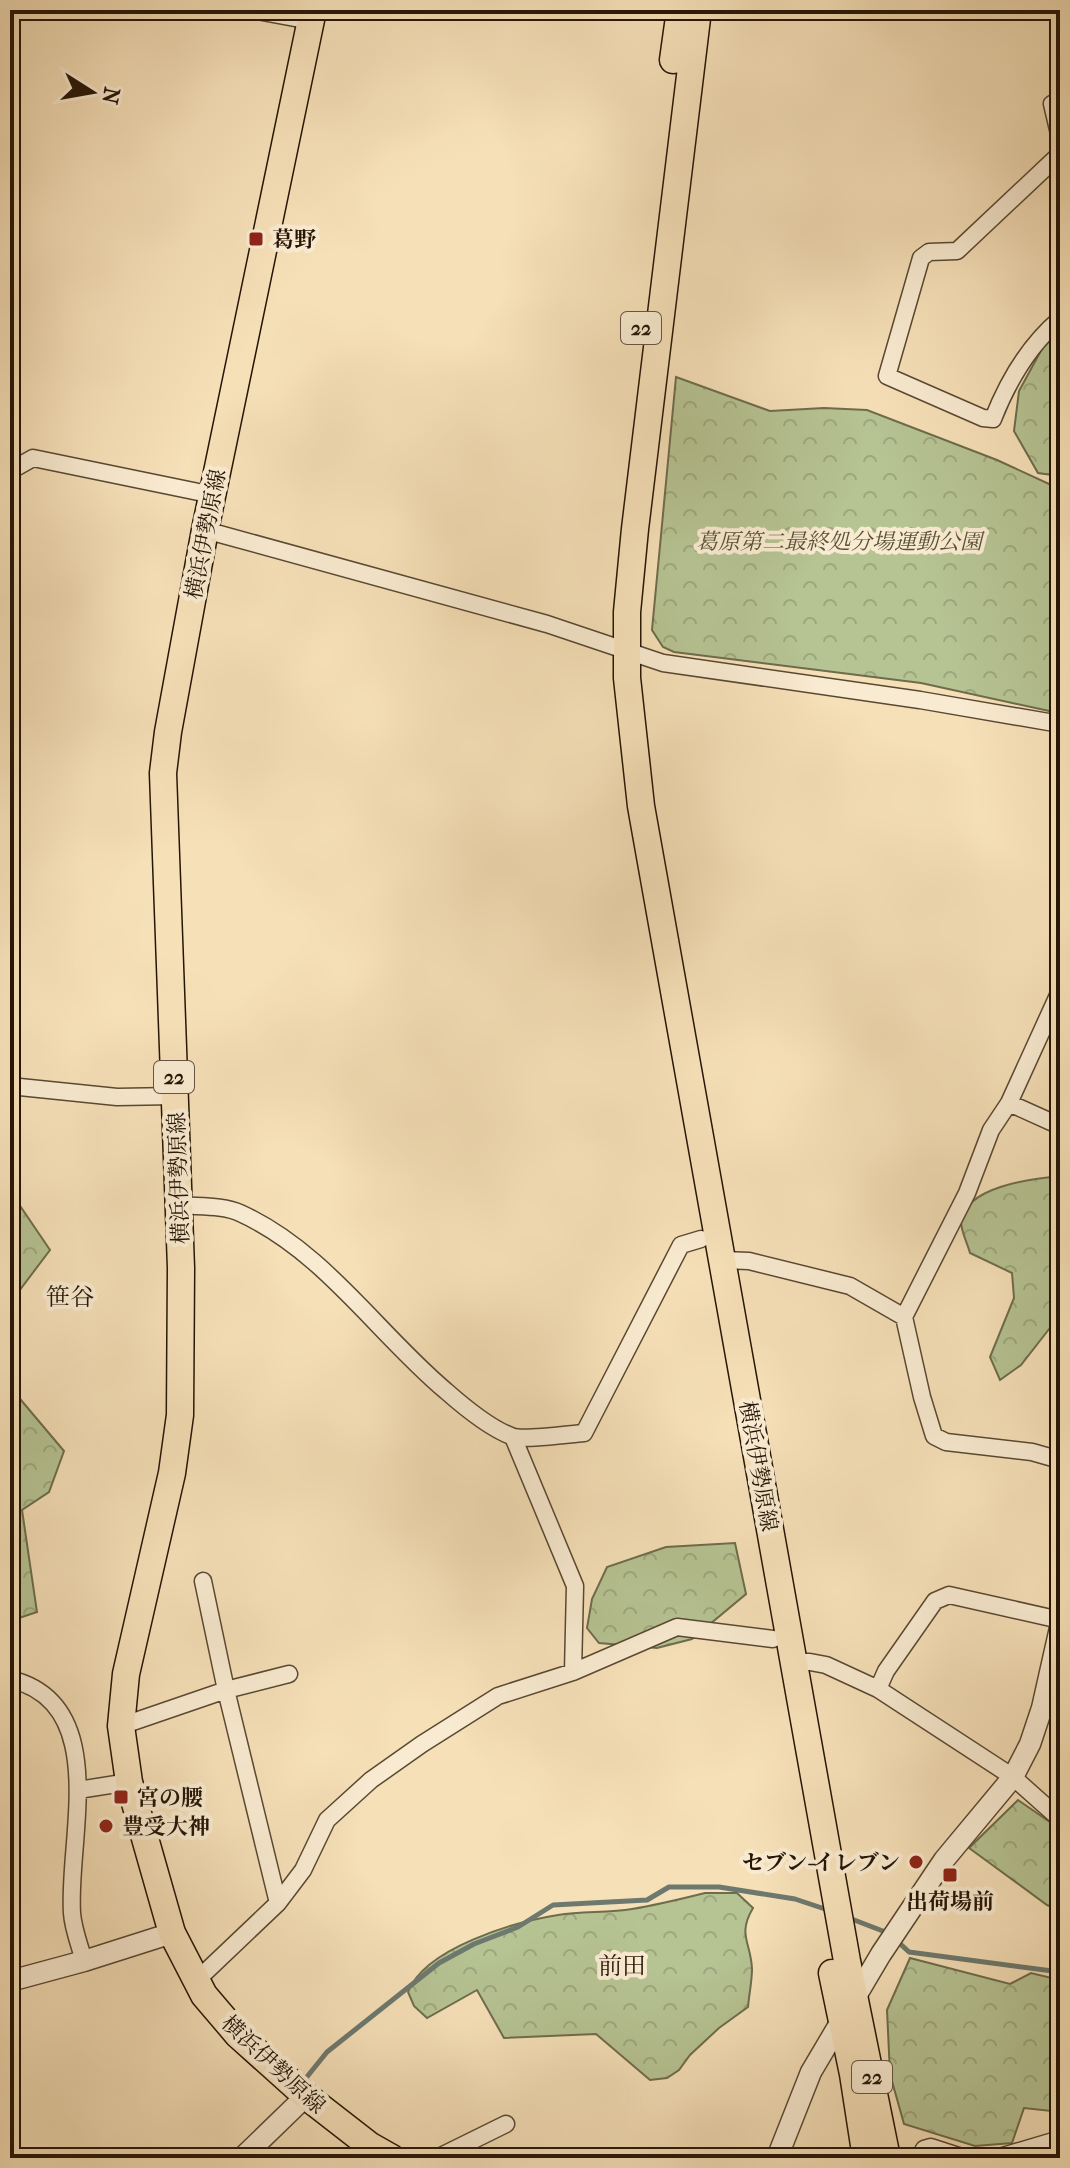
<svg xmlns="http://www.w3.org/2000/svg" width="1070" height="2168" viewBox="0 0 1070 2168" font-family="'IM FELL French Canon','Noto Serif JP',serif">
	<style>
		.forest { fill: url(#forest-crowns); stroke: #6e6c4c; stroke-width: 2 }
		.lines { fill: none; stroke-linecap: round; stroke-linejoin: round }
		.stream { stroke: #6d796e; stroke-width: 5 }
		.minor-casing { stroke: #594832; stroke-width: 19 }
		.tertiary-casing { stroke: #594832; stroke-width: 23 }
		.primary-casing { stroke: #251506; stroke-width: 29 }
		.minor { stroke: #f9ebd1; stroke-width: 16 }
		.tertiary { stroke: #f9ebd1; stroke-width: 20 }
		.primary { stroke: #f6e0b8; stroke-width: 26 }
		.poi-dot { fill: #8f2418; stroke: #f9ebd1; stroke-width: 3 }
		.labels { text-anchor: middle; stroke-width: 8; stroke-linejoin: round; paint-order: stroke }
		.shield { fill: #f9ebd1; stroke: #655543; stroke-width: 2 }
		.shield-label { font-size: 20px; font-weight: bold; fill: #251506 }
		.poi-label { font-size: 22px; font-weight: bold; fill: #251506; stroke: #f9ebd1; text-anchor: start }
		.street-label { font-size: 22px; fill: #251506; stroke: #f9ebd1 }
		.park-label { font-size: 22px; font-style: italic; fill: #585237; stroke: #f9ebd1 }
		.neighbourhood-label { font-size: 24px; fill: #251506; stroke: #f9ebd1 }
	</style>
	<defs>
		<pattern id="forest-crowns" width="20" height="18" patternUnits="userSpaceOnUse" patternTransform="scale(2)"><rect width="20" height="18" fill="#b6c393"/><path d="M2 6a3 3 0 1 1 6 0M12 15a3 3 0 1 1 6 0" fill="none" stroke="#9ca77d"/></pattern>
	</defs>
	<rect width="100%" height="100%" fill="#f6e0b8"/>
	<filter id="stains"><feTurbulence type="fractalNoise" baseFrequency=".0025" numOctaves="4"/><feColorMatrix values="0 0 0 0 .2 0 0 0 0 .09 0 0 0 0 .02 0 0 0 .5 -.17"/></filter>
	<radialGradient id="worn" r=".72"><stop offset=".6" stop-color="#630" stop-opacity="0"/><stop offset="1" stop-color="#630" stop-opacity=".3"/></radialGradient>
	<!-- forest -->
	<path class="forest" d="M1060,320V476L1038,473L1014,431L1019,391L1056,323Z
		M676,377L770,411L824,408L867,410L997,460L1060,489V695L1054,712L921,683L674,652L663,647L652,630Z
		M1060,1176V1315L1021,1365L1000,1380L990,1357L1014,1298L1012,1273L970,1253C968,1245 961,1231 961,1222C965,1186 1032,1179 1060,1176Z
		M10,1191L50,1250L10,1303Z
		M10,1387L64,1451L49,1492L22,1510L37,1612L16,1619L10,1599Z
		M735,1543L746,1594L692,1639L657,1648L599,1643L587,1628L592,1599L607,1567L666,1547Z
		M1018,1800L1060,1829V1910L1047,1905L969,1848Z
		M705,1893H737L753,1908C737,1935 751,1942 752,1969C752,1981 749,1995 748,2007L719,2028L690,2055L679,2070L667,2078L650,2080L596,2034L504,2038L477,1990L427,2018L414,2006L408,1992C425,1948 514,1922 558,1915C582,1911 608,1913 632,1909C657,1905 681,1899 705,1893Z
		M910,1958L1010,1984L1031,1973L1060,1980V2112L1024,2108L1012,2143L975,2146L904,2124L890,2074L887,2010Z"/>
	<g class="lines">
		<!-- stream -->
		<path class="stream" d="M849,1918L888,1933
			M895,1939L909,1952L1060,1972
			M306,2078L327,2052L439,1963L474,1944L518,1927L553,1905L647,1900L669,1887H719L795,1899L828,1910"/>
		<!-- minor casing -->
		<g class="minor-casing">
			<path id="minor" d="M252,10L311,21
				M1060,99L1052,104L1060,138
				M1060,154L957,251L929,252L921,258L887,376L983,418L993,419C1008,381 1028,346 1060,319
				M10,471L33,458L213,495
				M205,530L547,624L663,663L920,700L1060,724
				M1060,991L1009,1103L991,1130L967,1193L904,1317L922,1397L934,1436L946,1442L1032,1452L1060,1460
				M10,1086L117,1097L175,1096
				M1009,1103L1060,1126
				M179,1205C197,1207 223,1205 240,1213C324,1251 377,1333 446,1391C463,1406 490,1428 511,1436C522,1441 569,1434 584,1433L681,1245L701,1239
				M723,1260L749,1261L850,1286L904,1317
				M513,1437L575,1586L573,1672
				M203,1581L226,1690L278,1903
				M794,1662H810L826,1665L878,1689L1013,1777L1060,1819
				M10,1679C112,1704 67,1839 72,1913C73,1929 80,1946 84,1961
				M878,1689L886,1671L935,1601L949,1595L1060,1620
				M121,1726L226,1690L289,1674
				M78,1790L129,1782
				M196,1981L278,1903L303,1870L327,1820L371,1780L422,1744L498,1696L573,1672L677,1627L773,1639
				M437,2158L506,2124
				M919,2158L924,2149L931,2147L965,2158
				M996,2158L1060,2139"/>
		</g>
		<!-- tertiary casing -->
		<g class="tertiary-casing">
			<path id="tertiary" d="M10,1981L84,1961L172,1933
				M242,2158L306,2096
				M777,2158L811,2072L881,1954L944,1860L1013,1777L1030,1744L1042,1708L1060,1628"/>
		</g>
		<!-- primary casing -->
		<g class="primary-casing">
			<path id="primary" d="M313,10L205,530L168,732L163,773L181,1268L180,1415L172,1473L126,1674L121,1726L129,1782L172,1933L204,1995L238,2035L306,2096L369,2145L392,2158
				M698,10L635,529L627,612V678L641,806L847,1961L887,2158
				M673,60L680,10
				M832,1973L853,2074L866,2158"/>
		</g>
		<!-- minor -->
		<use href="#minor" class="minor"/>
		<!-- tertiary -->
		<use href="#tertiary" class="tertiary"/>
		<!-- primary -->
		<use href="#primary" class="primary"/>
	</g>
	<!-- markers -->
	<g class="poi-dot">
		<rect x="248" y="231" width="16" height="16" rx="4"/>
		<rect x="113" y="1789" width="16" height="16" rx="4"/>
		<circle cx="106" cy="1826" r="8"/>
		<circle cx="916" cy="1862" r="8"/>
		<rect x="942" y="1867" width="16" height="16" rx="4"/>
	</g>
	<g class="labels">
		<!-- shield labels -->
		<g class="shield">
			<rect x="621" y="312" width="40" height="32" rx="6"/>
			<rect x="154" y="1061" width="40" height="32" rx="6"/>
			<rect x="852" y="2061" width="40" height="32" rx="6"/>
		</g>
		<g class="shield-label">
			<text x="641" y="335">22</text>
			<text x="174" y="1084">22</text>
			<text x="872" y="2084">22</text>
		</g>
		<!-- poi labels -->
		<g class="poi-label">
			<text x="272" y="247">葛野</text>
			<text x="137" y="1805">宮の腰</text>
			<text x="122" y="1834">豊受大神</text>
			<text x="900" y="1870" text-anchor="end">セブン-イレブン</text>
			<text x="950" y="1909" text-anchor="middle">出荷場前</text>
		</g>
		<!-- street labels -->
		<g class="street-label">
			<text transform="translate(205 534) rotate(-79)" y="8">横浜伊勢原線</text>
			<text transform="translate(178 1178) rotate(-92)" y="8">横浜伊勢原線</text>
			<text transform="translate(759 1466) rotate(80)" y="8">横浜伊勢原線</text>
			<text transform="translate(274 2064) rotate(43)" y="8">横浜伊勢原線</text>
		</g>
		<!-- park labels -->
		<g class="park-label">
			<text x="839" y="549">葛原第二最終処分場運動公園</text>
		</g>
		<!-- neighbourhood labels -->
		<g class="neighbourhood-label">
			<text x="70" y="1305">笹谷</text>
			<text x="622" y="1974">前田</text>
		</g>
	</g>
	<!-- margin -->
	<rect width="1070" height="2168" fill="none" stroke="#f6e0b8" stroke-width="40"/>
	<rect x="12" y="12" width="1046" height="2144" fill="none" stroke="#251506" stroke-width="4"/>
	<rect x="20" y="20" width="1030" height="2128" fill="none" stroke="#251506" stroke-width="2"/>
	<!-- north arrow -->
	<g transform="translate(92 92) rotate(101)" stroke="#f9ebd1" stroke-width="6" paint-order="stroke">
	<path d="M0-6L14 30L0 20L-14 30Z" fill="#251506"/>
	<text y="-12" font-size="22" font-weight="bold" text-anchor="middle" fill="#251506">N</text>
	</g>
	<rect width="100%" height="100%" filter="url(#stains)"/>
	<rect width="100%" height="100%" fill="url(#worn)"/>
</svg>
